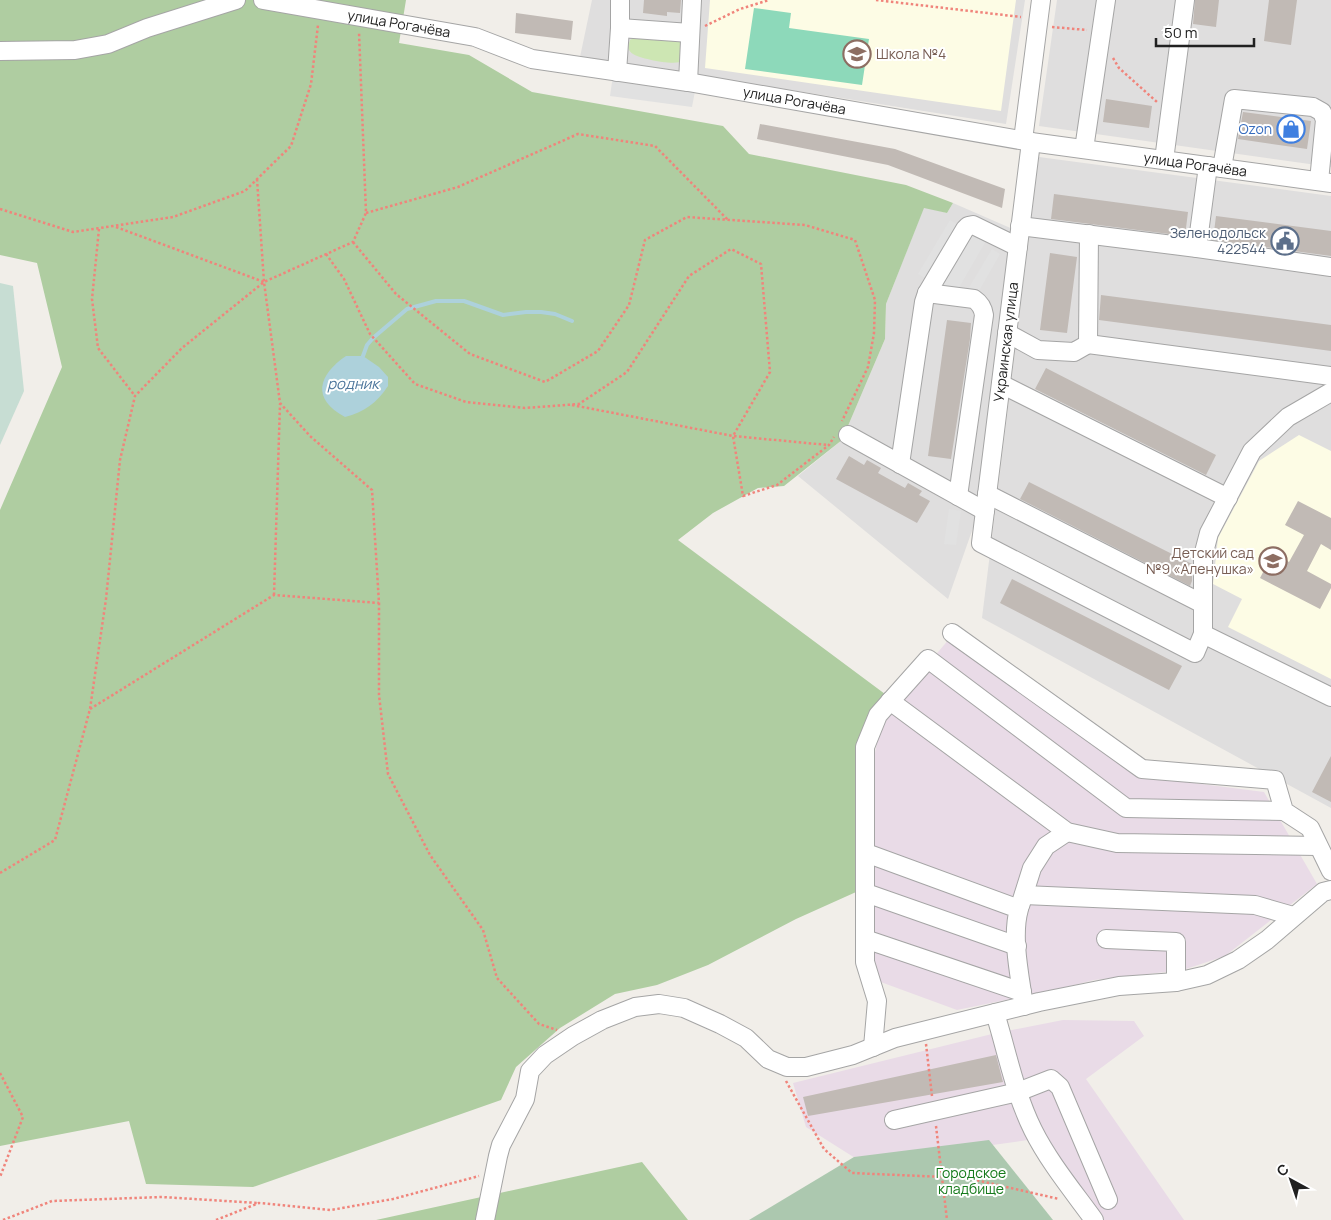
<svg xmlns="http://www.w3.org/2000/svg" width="1331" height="1220" viewBox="0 0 1331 1220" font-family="Manrope,sans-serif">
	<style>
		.residential { fill: #dfdede }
		.industrial { fill: #e9dbe7 }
		.education { fill: #fdfce5 }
		.grass { fill: #cde6b3 }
		.forest { fill: #afcda1 }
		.wetland { fill: #c7ddd3 }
		.cemetery { fill: #acc8af }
		.pitch { fill: #8dd9ba }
		.parking { fill: #e1e1e1 }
		.water { fill: #add1db }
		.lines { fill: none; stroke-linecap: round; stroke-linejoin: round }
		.stream { stroke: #add1db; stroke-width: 4 }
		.building { fill: #c1bab5 }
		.minor-casing { stroke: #a5a5a5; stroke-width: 20 }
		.path { stroke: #f0847b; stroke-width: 2.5; stroke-dasharray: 2.5 2.5; stroke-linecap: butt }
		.minor { stroke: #fff; stroke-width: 18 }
		.labels { text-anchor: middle; stroke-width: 4; stroke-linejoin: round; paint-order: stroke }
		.street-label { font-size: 14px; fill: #212121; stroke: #fff }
		.education-label { font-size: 14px; fill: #785e54; stroke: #fff; text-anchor: start }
		.shop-label { font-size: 14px; fill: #366cbe; stroke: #fff; text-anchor: end }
		.service-label { font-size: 14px; fill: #4e5e75; stroke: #fff; text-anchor: end }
		.park-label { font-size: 14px; fill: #157a1b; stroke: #fff }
		.water-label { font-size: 15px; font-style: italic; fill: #4d769c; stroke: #fff }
	</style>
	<rect width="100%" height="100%" fill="#f1eee9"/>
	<!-- residential -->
	<path class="residential" d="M592,0H1025L1006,124L580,57Z
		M1057,0H1331V167L1039,126Z
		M1039,157L1331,196V808L982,618Z
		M953,203L1015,230L980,508L948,599L798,476L842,440L885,339L886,304L924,207L947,213Z"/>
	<!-- industrial -->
	<path class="industrial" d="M950,638L1139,776L1264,792L1317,884L1225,956L1183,970L1094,980L1050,991L957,1010L878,981L868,937L871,776L881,719Z
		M1063,1020L1134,1021L1144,1036L1086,1079L1184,1220H1088L1028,1140L863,1163L806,1127L793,1083L992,1034Z"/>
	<!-- education -->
	<path class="education" d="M710,0H1016L1001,111L705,68Z
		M1299,435L1331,451V679L1228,627L1242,599L1213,584L1218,538L1259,461Z"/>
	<!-- grass -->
	<path class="grass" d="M634,38L681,40L684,43L683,61C675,66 641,59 633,54C630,52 630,51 628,48L630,40Z"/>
	<!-- forest -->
	<path class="forest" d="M0,0H406L399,43L469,55L532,92L723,126L749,154L906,185L953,203L947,213L924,208L886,304L885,339L842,440L784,486L758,488L713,513L678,540L889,697L866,779L865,888L796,919L708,965L657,985L615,994L560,1028L516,1067L501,1100L253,1187L146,1184L129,1121L0,1146V510L62,367L37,263L0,255Z
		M642,1162L688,1220H376Z"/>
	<!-- wetland -->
	<path class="wetland" d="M0,283L13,286L24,391L0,445Z"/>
	<!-- cemetery -->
	<path class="cemetery" d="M989,1140L1053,1220H749L854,1157Z"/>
	<!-- pitch -->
	<path class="pitch" d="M754,8L791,13L789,28L869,39L862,85L745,69Z"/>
	<!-- parking -->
	<path class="parking" d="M613,75L696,86L692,107L610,96Z
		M950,220L958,225L927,279L918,274Z
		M969,231L986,241L957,291L948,287L946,290L937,285Z
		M992,249L1000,254L976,296L967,291Z
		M949,509L961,511L956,545L944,544Z"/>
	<!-- water -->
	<path class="water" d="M346,356H363L379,367L388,377V386C377,403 364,412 345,417C311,399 318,375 346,356Z"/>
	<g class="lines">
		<!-- stream -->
		<path class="stream" d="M363,356L367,345L373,338L407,309L436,301H464L503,315L526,312H541L555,314L572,321"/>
	</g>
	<!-- building -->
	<path class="building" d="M644,0H681L680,13L667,12V16L643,13Z
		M1195,0H1219L1216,27L1193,24Z
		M1269,0H1297L1291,45L1264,41Z
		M516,13L573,21L571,40L515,33Z
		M1106,99L1152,106L1149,128L1103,122Z
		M1243,112L1311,121L1307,149L1238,139Z
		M760,124L895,149L1005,189L1002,208L888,165L757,139Z
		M1054,194L1188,212L1185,236L1051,219Z
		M1216,216L1331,231V256L1213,240Z
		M1050,253L1077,257L1067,333L1040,330Z
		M1101,295L1331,325V351L1099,320Z
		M947,320L971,323L970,339L951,459L928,456Z
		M1046,368L1216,455L1206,475L1035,389Z
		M849,456L864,465L867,460L881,468L878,473L905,488L908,483L922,491L919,495L930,501L917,523L836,479Z
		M1029,482L1192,564V581L1190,586L1020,499Z
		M1298,501L1331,518V550L1321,544L1307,571L1331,584V588L1320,609L1260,578L1273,553L1289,562L1304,535L1285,525Z
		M1012,579L1182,666L1169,690L1000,603Z
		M1331,756V802L1312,792Z
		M996,1055L1003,1082L808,1116L803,1097Z"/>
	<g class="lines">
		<!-- minor casing -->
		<g class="minor-casing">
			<g id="minor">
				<path id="s1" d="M263,0L475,37L532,59L688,82L1031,142L1331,183"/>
				<path d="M620,28L690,33"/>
				<path d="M0,51L75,50L108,44L147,28L236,0"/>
				<path d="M617,72L620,28V0"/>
				<path d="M688,82L692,0"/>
				<path d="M1023,140L1041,0"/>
				<path d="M1031,142L981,543L1195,653L1203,634L1331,697"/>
				<path d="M1084,149L1106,0"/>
				<path d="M1164,160L1185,0"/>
				<path d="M1222,168L1234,99L1313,107L1322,112L1325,120L1319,181"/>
				<path d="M1020,226L1197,248L1331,267"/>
				<path d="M1197,248L1208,166"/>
				<path d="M927,293L974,299C980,303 983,308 984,315L958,496"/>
				<path d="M1007,333L1038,350L1074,352L1088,344L1089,234"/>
				<path d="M1088,344L1331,376"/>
				<path d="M1001,384L1228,498"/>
				<path d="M848,435L985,511"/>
				<path d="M900,464L924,302L927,293L965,229L968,226L973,225L1018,247"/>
				<path d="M987,494L1203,604"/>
				<path d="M952,633L1142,769L1275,780L1284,811L1310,828L1331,871"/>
				<path d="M1203,634V556L1209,533L1252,451L1288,417L1331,392"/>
				<path d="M890,701L1067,832L1117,843L1318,846"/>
				<path d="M866,853L1019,909C1011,937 1020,977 1024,1006"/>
				<path d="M866,893L1017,946"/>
				<path d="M1024,895L1255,905L1293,916"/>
				<path d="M1020,906L1032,868L1046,846L1067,832"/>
				<path d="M865,939L1022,992"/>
				<path d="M1106,939L1176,942V982"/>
				<path d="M995,1013C1007,1052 1015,1094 1033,1130C1049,1162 1073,1191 1094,1220"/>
				<path d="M873,1047L877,1001L865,962V747L878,715L928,659L1126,808L1284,811"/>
				<path d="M894,1120L1018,1092L1051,1079L1060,1087L1108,1200"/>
				<path d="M485,1220L498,1156L501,1145L525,1099L530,1071L545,1055L573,1036L602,1020L635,1007L659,1004L684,1008L720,1024L746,1038L768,1059L787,1067H806L853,1055L895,1038L1039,1002L1119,986L1176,982L1207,975L1238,960L1267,940L1323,892L1331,890"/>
			</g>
		</g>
		<!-- path -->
		<path class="path" d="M876,0L1021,17
			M705,26L740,9L769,0
			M1052,27L1087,30
			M1113,58L1119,68L1157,102
			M257,179L264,282L280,403L310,436L372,490L379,603V695L388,774L430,855L483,930L497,978L539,1024L557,1030
			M0,209L73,232L173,217L245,191L291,146L311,84L318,25
			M366,213L458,187L578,134L655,146L728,220
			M116,227L264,282
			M99,229L92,299L98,348L135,396
			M353,242L396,294L470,354L545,382L598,351L629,305L645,240L687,217L805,225L855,240L875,300L874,333L868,367L842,421
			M326,254L344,279L370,334L415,384L466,402L525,408L579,404L627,372L689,276L731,249L761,264L770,372L733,436L743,496L777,485L829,445L834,437
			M572,405L733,436L828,445
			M274,595L280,404
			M90,709L274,595L379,603
			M0,873L55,840L90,709L106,599L120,460L135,396L182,348L264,282L353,242L366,213L359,32
			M926,1044L932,1096
			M0,1073L23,1117L0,1177
			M786,1081L824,1149L852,1173L967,1178L1059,1199
			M936,1126L947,1220
			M3,1220L52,1201L162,1197L258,1203
			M216,1220L259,1203L331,1210L393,1199L479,1176"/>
		<!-- minor -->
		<use href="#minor" class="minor"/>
	</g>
	<!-- icons -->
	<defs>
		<g id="school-ring" transform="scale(1.4375)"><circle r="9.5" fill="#fff" stroke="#8d6e63" stroke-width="1.5"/><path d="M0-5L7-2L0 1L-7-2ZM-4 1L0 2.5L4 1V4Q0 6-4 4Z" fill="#8d6e63"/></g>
		<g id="shop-ring" transform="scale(1.4375)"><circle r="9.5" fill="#fff" stroke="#3f7fe0" stroke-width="1.5"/><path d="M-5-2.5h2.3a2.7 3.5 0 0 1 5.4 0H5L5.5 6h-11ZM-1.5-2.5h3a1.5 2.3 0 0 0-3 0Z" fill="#3f7fe0"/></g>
		<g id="civic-ring" transform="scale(1.4375)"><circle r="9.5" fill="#fff" stroke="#5c6f8a" stroke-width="1.5"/><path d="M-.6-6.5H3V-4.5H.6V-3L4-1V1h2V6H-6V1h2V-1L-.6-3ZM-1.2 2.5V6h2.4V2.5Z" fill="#5c6f8a"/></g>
	</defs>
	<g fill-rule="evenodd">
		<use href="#school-ring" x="857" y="54"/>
		<use href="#shop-ring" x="1291" y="129"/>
		<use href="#civic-ring" x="1285" y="241"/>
		<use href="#school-ring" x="1273" y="561"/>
	</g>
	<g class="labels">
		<!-- street labels -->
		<g class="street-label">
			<text dy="5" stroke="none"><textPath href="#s1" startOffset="138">улица Рогачёва</textPath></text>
			<text dy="5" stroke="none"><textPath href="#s1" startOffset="542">улица Рогачёва</textPath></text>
			<text dy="5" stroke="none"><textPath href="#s1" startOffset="948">улица Рогачёва</textPath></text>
			<text transform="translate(1006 342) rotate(-83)" y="5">Украинская улица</text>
		</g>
		<!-- education labels -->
		<g class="education-label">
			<text x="876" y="59">Школа №4</text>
			<text x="1254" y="558" text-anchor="end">Детский сад<tspan x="1254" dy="16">№9 «Аленушка»</tspan></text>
		</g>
		<!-- shop labels -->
		<g class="shop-label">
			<text x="1272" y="134">Ozon</text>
		</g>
		<!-- service labels -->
		<g class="service-label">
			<text x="1266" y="238">Зеленодольск<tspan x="1266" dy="16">422544</tspan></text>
		</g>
		<!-- park labels -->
		<g class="park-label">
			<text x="971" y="1178">Городское<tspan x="971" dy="16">кладбище</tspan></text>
		</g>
		<!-- water labels -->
		<g class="water-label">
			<text x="353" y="389">родник</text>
		</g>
	</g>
	<!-- north arrow -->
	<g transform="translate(1291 1180) rotate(320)" stroke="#ffffff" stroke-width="4" paint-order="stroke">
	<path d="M0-4L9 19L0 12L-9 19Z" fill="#212121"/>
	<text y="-8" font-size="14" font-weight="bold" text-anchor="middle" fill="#212121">С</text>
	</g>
	<!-- scale -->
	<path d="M1156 38v8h98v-8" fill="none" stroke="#212121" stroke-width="2.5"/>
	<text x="1164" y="38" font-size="15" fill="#212121" stroke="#ffffff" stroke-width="4" paint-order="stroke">50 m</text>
</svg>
